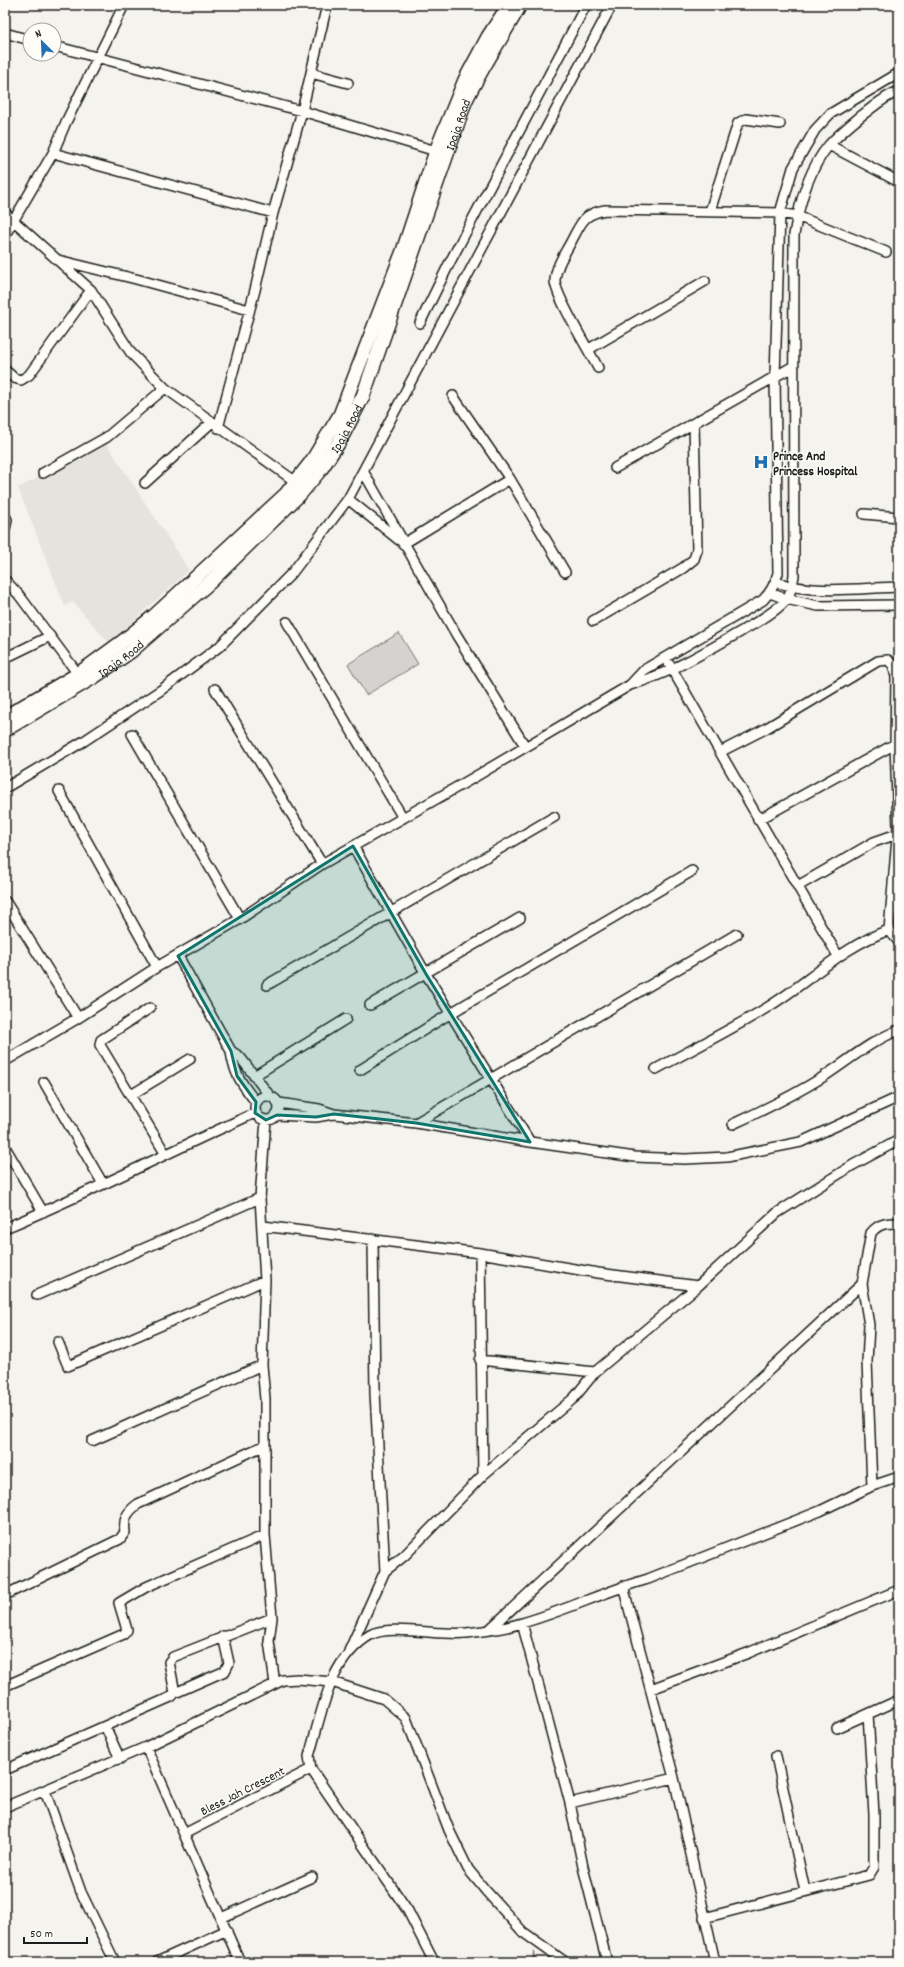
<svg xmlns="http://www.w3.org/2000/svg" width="904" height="1967" viewBox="0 0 904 1967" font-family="Dekko,sans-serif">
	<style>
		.built { fill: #e4e3de }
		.green { fill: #d4d3cf; stroke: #787876 }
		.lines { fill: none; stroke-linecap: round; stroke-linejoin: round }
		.stream { stroke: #72716f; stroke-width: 2.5 }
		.street-casing { stroke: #1c1c1c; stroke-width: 12 }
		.secondary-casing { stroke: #1c1c1c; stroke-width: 16 }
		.street { stroke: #fdfcf7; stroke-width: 9 }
		.secondary { stroke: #fdfcf7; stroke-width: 13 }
		.marked { fill: #0f766e; fill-opacity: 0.2; stroke: #0f766e; stroke-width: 3; stroke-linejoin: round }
		.labels { text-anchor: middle; stroke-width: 3; stroke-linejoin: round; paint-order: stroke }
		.street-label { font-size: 13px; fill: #1c1c1c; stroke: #fdfcf7 }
		.poi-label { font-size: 13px; font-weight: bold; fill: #1c1c1c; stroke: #fdfcf7; text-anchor: start }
	</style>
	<rect width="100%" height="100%" fill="#f4f3ee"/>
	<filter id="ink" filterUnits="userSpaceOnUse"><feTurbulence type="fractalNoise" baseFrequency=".025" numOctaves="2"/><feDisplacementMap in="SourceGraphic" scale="8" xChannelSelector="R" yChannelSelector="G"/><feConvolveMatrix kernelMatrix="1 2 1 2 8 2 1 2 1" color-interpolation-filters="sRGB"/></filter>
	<g filter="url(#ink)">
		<!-- built -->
		<path class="built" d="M106,443L189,570L109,643L73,602L65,606L18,488Z"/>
		<!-- green -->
		<path class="green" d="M399,633L418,664L366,695L348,664Z"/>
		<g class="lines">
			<!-- stream -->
			<path class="stream" d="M534,1962V1953"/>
			<!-- street casing -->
			<g class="street-casing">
				<path id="street" d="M5,33L30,40
					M54,46L302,111L436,151
					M311,73L348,83
					M829,145L899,182
					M53,153L273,213
					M710,211L738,123L746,119L780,124
					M5,213L91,290L131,353L165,388L296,482
					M5,235L53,153L66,122L124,5
					M58,260L136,279L249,310
					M420,323L450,262L586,5
					M589,349L705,281
					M598,368C590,352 554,294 555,280C556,265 566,252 573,238C582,221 584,214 605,210L780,213L797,216L886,252
					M5,370L14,378L21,380L29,375L91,290
					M453,396L510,479L565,572
					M218,428L255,290L273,213L302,111L327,5
					M615,468L792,367
					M363,471L456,634L525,746
					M43,473L107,437L165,388
					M145,483L211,423
					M348,499L399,540
					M864,514L899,517
					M5,516L7,520L5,529
					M403,544L510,479
					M5,580L19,595L78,674
					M776,582C814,595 859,588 899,587
					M770,593L786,599L818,606L899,605
					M593,621L683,568L694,559L697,550L694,423
					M287,622L403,818
					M5,658L50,636
					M669,664L838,956
					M630,685L644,670L763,600C771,592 775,585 778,573L775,377L780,213L793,168L815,130L830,114L899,73
					M215,689L322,864
					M132,734L240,919
					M5,788L84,741L161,690L220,646L292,573L348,499L612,5
					M59,791L157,967
					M758,820L895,744
					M353,846L426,974L530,1142
					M798,886L874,842L897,834
					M5,901L78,1018
					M889,930L899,942
					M178,956L231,1051C233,1072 243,1086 256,1102
					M267,985L554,817
					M370,1005L520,918
					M150,1008L101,1040L100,1045L165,1153
					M231,1051L240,1057L269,1095
					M5,1061L78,1018L157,967L240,919L322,864L473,778L630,685C669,674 705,652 740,632C755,623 773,614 785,601C791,594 793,584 794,575C794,462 793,348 794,235C799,204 809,169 829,145C839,134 850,125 861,116C873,107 885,96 899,91
					M656,1069C693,1049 732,1029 768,1007C809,982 843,946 889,930L898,827L895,744L896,677L893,665L888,660L878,661L765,729L720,752
					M360,1070L451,1013L692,871
					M254,1076L346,1019
					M44,1082L103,1184
					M131,1095L190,1059
					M255 1108a12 12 0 1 1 24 0a12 12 0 1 1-24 0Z
					M279,1103L319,1109L334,1114L416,1123L530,1142L635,1157L685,1159L727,1157L801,1142L899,1097
					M277,1115L316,1117L333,1114
					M266,1120L260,1198L265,1280L262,1365L265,1399V1535L272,1618L269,1641L275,1684
					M416,1123L737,934
					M733,1124C764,1110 794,1095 823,1077C849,1060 871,1041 899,1030
					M5,1147L43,1212
					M263,1226L480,1253L598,1273L698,1286
					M5,1228C90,1193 172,1150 255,1113
					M373,1239L375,1393L385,1571
					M480,1253L483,1475
					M37,1295L260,1198
					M58,1342L68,1366L265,1280
					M480,1360L595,1372
					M92,1441L262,1365
					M872,1486L867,1362L869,1325L862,1284L871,1233C879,1223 887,1223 899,1223
					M623,1586L674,1778L715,1962
					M5,1595L120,1539L125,1532C123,1519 127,1512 138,1504L265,1445
					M522,1623L570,1803L583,1867L607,1962
					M490,1629L862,1284
					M349,1651L385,1571L404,1556L483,1475L574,1398L595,1372L698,1286L777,1213L853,1165L899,1140
					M5,1686L124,1634L127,1630L119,1603L146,1587L265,1535
					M651,1689L748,1653L899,1590
					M175,1693L225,1671L229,1663L223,1636
					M105,1726L120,1759
					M837,1728L899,1700
					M146,1747L240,1962
					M776,1756L805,1891
					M5,1770L171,1697L175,1693L169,1662L173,1657L272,1618
					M45,1791L81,1892L115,1962
					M570,1803L674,1778
					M5,1807L146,1747L283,1680L298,1679L332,1682L384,1699L406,1718L449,1830L468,1869L486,1891L523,1932L565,1962
					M184,1834L311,1769
					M221,1918L312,1877
					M704,1918L869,1875L874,1867V1814L868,1714
					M157,1962L227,1930
					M434,1962L408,1911L311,1769L309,1756C322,1714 328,1660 370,1635C389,1624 441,1636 466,1633C484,1631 504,1629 522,1623C565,1611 605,1591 648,1579L820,1511L872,1486L899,1477"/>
			</g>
			<!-- secondary casing -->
			<g class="secondary-casing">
				<g id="secondary">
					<path d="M5,717L78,674L122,642L154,616L286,494L312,461L340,415L403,251L436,151L465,80L488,37L509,5"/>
					<path id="s1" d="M5,730L94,677L130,652L210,582L301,493L321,469L339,442L363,396L465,102C481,68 502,38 520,5"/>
				</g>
			</g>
			<!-- street -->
			<use href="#street" class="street"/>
			<!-- secondary -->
			<use href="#secondary" class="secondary"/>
		</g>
	</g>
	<!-- marked area -->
	<path class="marked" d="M353,846L426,974L530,1142L416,1123L334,1114L316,1117L277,1115L266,1120L255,1113L256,1102L237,1076L231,1051L178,956Z"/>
	<!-- icons -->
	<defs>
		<g id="hospital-bare" transform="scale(1.2)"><path d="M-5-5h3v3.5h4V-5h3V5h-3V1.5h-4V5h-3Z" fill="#1f6fb2" stroke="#fdfcf7" stroke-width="2.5" paint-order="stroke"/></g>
	</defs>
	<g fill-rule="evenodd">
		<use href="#hospital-bare" x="761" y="462"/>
	</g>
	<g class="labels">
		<!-- street labels -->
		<g class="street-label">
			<text dy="5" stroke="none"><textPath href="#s1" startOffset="784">Ipaja Road</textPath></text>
			<text dy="5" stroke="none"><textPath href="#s1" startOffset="460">Ipaja Road</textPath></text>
			<text dy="5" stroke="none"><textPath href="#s1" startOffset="136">Ipaja Road</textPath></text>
			<text transform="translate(242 1790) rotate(-27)" y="5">Bless Jah Crescent</text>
		</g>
		<!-- poi labels -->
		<g class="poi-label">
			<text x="773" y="460">Prince And<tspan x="773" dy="15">Princess Hospital</tspan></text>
		</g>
	</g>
	<!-- margin -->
	<rect width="904" height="1967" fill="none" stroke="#fdfcf7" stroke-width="20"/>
	<rect x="10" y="10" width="884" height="1947" fill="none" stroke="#1c1c1c" stroke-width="1.5" filter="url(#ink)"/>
	<!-- north arrow -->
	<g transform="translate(42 42) rotate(336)"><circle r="19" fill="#fdfcf7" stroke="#a3a29f"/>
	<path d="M0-3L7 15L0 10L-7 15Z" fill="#1f6fb2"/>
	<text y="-6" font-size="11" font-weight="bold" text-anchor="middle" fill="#1c1c1c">N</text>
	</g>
	<!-- scale -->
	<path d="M24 1937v6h63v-6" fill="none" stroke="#1c1c1c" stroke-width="2"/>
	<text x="30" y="1937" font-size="12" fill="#1c1c1c" stroke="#fdfcf7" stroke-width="3" paint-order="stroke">50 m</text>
</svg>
